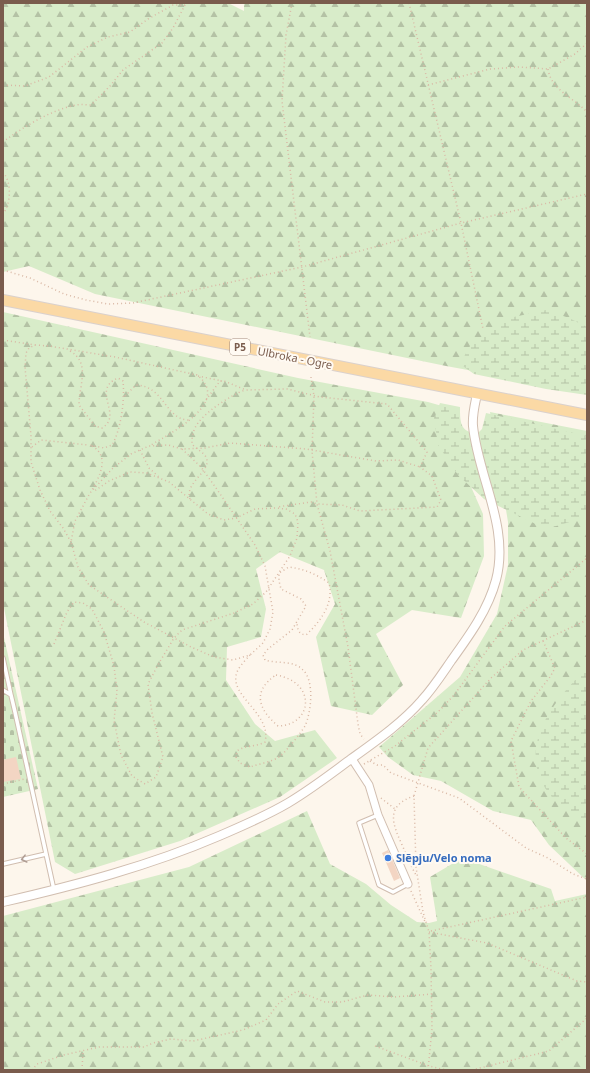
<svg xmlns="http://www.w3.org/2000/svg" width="590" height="1073" viewBox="0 0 590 1073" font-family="'Noto Sans',sans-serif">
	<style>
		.forest { fill: url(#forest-firs) }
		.wetland { fill: url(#wetland-marsh) }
		.cemetery { fill: url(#cemetery-stones) }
		.building { fill: #f3d5c3 }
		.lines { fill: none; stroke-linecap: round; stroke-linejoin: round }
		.service-casing { stroke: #d1beb0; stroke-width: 5.5 }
		.minor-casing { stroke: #d1beb0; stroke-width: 9 }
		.tertiary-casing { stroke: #d1beb0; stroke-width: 10 }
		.primary-casing { stroke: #dad1cd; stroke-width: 12 }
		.path { stroke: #d9b8a5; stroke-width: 1.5; stroke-dasharray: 1 3; stroke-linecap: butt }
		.service { stroke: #fff; stroke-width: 3.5 }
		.minor { stroke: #fff; stroke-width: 7 }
		.tertiary { stroke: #fff; stroke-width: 8 }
		.primary { stroke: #fbd9a5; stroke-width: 10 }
		.oneway { stroke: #af9d94 }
		.shop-dot { fill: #3f7fe0; stroke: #fffaf3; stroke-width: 1.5 }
		.labels { text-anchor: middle; stroke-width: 4; stroke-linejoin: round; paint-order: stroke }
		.shield { fill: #fffaf3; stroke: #a28b7f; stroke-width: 1 }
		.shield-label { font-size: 10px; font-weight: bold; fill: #7a5c4d }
		.street-label { font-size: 11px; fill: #7a5c4d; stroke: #fffaf3 }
		.shop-label { font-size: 11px; font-weight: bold; fill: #366cbe; stroke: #fffaf3; text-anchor: start }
	</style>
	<defs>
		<pattern id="forest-firs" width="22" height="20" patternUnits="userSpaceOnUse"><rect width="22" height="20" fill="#d8ecc9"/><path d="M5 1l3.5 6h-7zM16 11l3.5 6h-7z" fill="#b4c2a5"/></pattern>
		<pattern id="wetland-marsh" width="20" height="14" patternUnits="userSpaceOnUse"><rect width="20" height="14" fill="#d8ecc9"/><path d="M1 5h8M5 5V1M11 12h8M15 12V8" fill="none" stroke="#b4c2a5"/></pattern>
		<pattern id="cemetery-stones" width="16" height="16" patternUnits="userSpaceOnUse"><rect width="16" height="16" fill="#d8ecc9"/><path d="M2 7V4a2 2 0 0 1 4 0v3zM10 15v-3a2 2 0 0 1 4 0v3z" fill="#b4c2a5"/></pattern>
	</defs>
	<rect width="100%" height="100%" fill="#fdf6ec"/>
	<!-- forest -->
	<path class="forest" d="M3,3H228L244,11V3H587V392L446,366L95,294L29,266L3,272Z
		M3,312L298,378L428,402L456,410L458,457L483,514L484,556L461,618L412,610L376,634L403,685L372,715L331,706L316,637L335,604L324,570L280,552L256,569L266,609L261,637L227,647L226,680L255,724L275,741L315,730L337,758L280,797L180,841L75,874L55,862L3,603Z
		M490,412L587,431V881L549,845L531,820L493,811L441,781L413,775L388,757L379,747L460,677L497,614L508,565V522Z
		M307,811L330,864L366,884L391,905L417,922L429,923L437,921L430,877L462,858L551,889L555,901L587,894V1070H3V916L189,867Z"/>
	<!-- wetland -->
	<path class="wetland" d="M546,310L569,318L587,327V395L546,389L474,374L460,364L470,346L505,319Z
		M440,403L460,407C460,422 460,433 478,433L482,429L486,413L587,436V517L546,529L484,499L458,475L438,445L434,418Z
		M587,668V825C576,816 560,807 551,796C513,750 553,701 587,668Z"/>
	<!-- cemetery -->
	<path class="cemetery" d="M3,633L38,789L3,797Z"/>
	<!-- building -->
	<path class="building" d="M16,757L21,779L3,782V760Z
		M388,850L400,878L394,881L382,853Z"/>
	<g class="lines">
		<!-- service casing -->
		<g class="service-casing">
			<path id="service" d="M3,658L11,695
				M3,690L11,695L15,712L54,890
				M378,815L359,823L379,885L393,892L408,884
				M3,864L46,854"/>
		</g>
		<!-- minor casing -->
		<g class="minor-casing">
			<path id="minor" d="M352,759L369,785L378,815L408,884"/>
		</g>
		<!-- tertiary casing -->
		<g class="tertiary-casing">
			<path id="tertiary" d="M3,902C77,885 149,866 219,836C242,826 266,816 288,803C310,790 331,774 351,759C376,741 402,723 422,700C433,688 442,674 451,661C469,636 488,610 496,580C510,527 478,477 473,426C472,415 475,404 477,394"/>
		</g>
		<!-- primary casing -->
		<g class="primary-casing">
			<path id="primary" d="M3,300L587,415"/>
		</g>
		<!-- path -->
		<path class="path" d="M292,3L286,35L282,101L310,337
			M409,3L461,223L483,329
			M548,69C551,90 574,98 587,112
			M3,85L25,86L49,77L87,47L108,37L130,32L148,19L173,5H185
			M428,85L490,69L519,67L548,69L575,54L587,43
			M3,142C23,127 51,110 76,105C81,104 86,105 91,105L110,86L123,70L162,43L173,28L186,3
			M3,172C12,183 11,203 3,214
			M3,270L30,278L64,294L86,300L108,304L133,303L302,267L461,223L587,194
			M3,340L35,345
			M70,351C91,363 79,385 79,405L95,426L102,428C124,415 90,390 118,378L123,381C125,399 121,430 112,445L104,448L89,445
			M198,376L222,381
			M311,377L314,396L312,451L317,504L330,551L348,647L358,724L360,734L364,739
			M125,396L136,385C165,386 165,420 189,420
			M206,400L220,381H224L246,390L287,389L320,397L387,404L427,452L420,467L432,476L441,500L437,507L360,511L342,505L317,504L311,502L277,507
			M92,446C110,456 100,476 92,490
			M32,447L41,440L88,445
			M182,449L201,467L216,488L255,545L265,566L273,612L270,629L263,643L250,655L233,660L214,657L191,647L144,622L89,585L78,567L71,542L75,521L90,493L112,469L131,454L149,446L168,445L182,449L205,448L230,443L306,449L376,461L398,460L420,467
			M140,450L149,468L159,477
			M190,499C184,482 213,471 206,457C203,452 196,449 192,444C192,439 192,434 195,428C201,414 231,395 245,390
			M71,542L63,528L50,511L40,490L31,462V436L25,367L26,353L29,348L35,345L49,346L115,357L197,375C232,402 171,433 151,445
			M543,641L555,668L550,677L531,701L511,741L519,787L566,838L587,854
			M54,644L67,612L74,602L83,603L92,609L104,632L114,666L117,691L114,721L121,755L132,776L145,784L156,777L163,757L152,713L148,684L159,663L174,638L182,630L234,613L253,604L266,592L290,556L297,538L298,522L295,514L286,509L275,508L255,509L236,518L224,520L208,514L169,482L147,473L130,472L109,481L93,492
			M250,655C245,661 237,668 236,676C232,697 272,715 265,742C256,747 245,745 237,751L236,757L240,763L250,767C259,764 271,762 279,757C286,752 300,734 305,726C311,713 315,681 303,670C294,660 277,664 265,660L263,655L268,649L292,630L306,606L301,599L281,589L279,581V573L289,567C304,569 316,574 329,583C334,603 321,621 306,635C299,634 298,631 297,624
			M276,675C317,682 313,725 278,726C258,709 252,691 276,675Z
			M370,761L377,765H383L391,773L459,798L526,848L548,858L573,874L587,879
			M364,764L395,746L438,712L454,695L505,626L587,558
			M3,784L25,779
			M414,796C384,806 393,825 403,847C407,857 411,866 416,875
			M381,798L395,809
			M411,891L426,924
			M431,931L587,897
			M429,932L487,943L577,981L587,982
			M375,1046L429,1066L446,1070
			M32,1070L37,1064L64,1055L99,1047H144L153,1043L171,1039L193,1041L243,1030L266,1020L278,1004L297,991L325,1002H342L368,995L394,997L432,994
			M82,1070L83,1051
			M428,1070L432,1029L431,968L429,932L423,912L416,867L414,796L428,748L491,678L523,650L587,620
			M472,1070L549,1051L587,1018"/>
		<!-- service -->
		<use href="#service" class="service"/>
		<!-- minor -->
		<use href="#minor" class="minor"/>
		<!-- tertiary -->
		<use href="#tertiary" class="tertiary"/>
		<!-- primary -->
		<use href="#primary" class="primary"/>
	</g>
	<!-- one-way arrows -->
	<defs><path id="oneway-chevron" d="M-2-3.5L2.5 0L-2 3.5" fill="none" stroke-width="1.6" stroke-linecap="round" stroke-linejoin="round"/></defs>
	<use class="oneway" href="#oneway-chevron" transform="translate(24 859) rotate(166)"/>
	<!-- markers -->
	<circle class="shop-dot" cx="388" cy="858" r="4"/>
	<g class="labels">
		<!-- shield labels -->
		<rect class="shield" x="230" y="339" width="20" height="16" rx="3"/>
		<g class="shield-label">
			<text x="240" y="351">P5</text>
		</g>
		<!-- street labels -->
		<g class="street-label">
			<text transform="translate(295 358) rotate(11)" y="4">Ulbroka - Ogre</text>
		</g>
		<!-- shop labels -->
		<g class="shop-label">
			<text x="396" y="862">Slēpju/Velo noma</text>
		</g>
	</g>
	<!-- border -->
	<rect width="590" height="1073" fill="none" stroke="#7a5c4d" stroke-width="8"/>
</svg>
